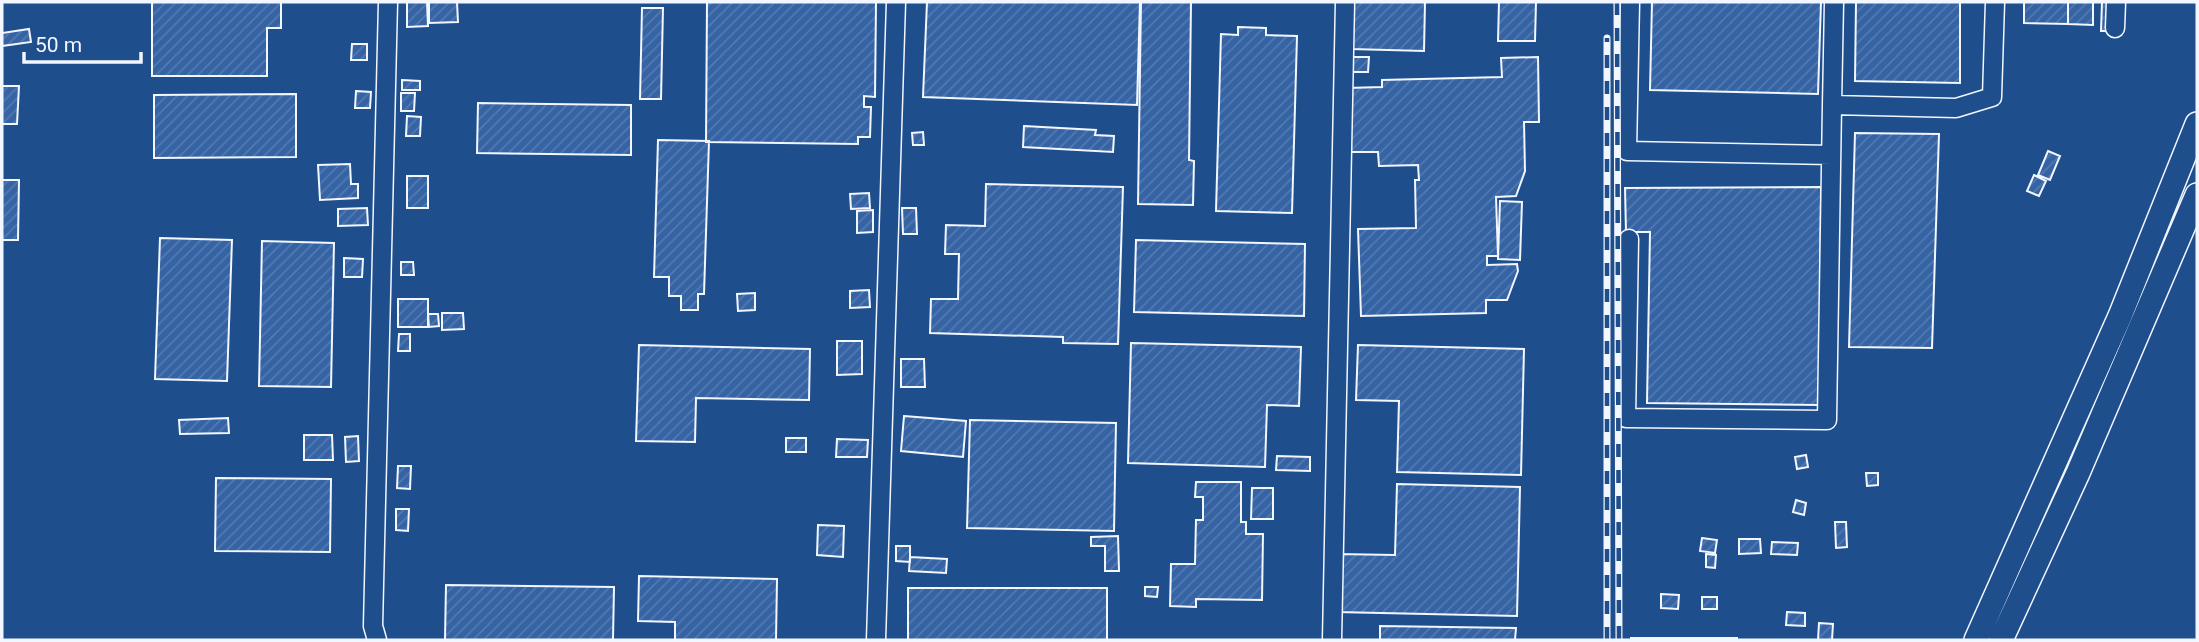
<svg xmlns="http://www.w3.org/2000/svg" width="2199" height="642" viewBox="0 0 2199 642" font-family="Roboto,sans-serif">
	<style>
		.building { fill: url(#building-hatch); stroke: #f2f6ff; stroke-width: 2 }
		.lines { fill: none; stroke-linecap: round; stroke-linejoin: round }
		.minor-casing { stroke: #f2f6ff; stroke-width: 21 }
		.major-casing { stroke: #f2f6ff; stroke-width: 26 }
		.minor { stroke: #1f4e8c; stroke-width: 18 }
		.major { stroke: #1f4e8c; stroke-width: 23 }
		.rail-casing { stroke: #f2f6ff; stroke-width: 7 }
		.rail { stroke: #1f4e8c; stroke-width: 4.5; stroke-dasharray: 13; stroke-linecap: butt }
	</style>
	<defs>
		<pattern id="building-hatch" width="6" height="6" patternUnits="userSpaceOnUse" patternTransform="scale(1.75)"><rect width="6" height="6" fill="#3563a3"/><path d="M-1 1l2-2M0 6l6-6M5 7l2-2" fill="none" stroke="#537ab1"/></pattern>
	</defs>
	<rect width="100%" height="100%" fill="#1f4e8c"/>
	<!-- building -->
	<path class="building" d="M152,2H281V28H267V76H152Z
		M407,2H427L428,26L407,27Z
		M429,2H457L458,22L429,23Z
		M707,2H876L875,97L864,96V107H871L870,137H858V144L706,142Z
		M927,2H1140L1137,105L923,97Z
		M1141,2H1191L1189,160L1194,161L1193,205L1138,204Z
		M1352,2H1425L1424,51L1351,49Z
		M1499,2H1536L1535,41H1498Z
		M1652,2H1821L1818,94L1650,90Z
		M1856,2H1960V83L1855,81Z
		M2024,2H2068V24L2024,23Z
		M2068,2H2093V25L2068,24Z
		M2102,2H2114L2113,31H2101Z
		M642,8H663L661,99H640Z
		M1238,27L1266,28V35L1297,36L1292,213L1216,211L1221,34L1238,35Z
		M29,29L31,42L2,46V33Z
		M352,44H367V60H351Z
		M1347,57H1369L1368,72H1347Z
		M1538,57L1539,122H1524L1525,171L1516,196L1496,197L1498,256H1487V265L1517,264L1518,271L1507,300H1486V313L1361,316L1358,229L1416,228L1415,180H1419L1418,165L1379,166L1378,152H1348L1347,88L1382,87V80L1502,77L1501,58Z
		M402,80L420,81V90H402Z
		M2,86H19L17,124H2Z
		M356,91L371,92L370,108H355Z
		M401,93H415L414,111H401Z
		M296,94V157L154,158V95Z
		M478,103L631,105V155L477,153Z
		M407,116L421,117L420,136H406Z
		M1024,126L1096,130L1095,135L1114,136L1113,152L1023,147Z
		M923,132L924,145H913L912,133Z
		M1855,133L1939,134L1932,348L1849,347Z
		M658,140L709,141L704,294H698V310H681V296H669V277H654Z
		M2048,151L2060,156L2050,180L2038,175Z
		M350,164L351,184H358V198L320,200L318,165Z
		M2034,175L2046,181L2039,196L2027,191Z
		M407,176H428V208H407Z
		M2,180H19L18,240H2Z
		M986,184L1123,187L1118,344L1063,343V337L930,333L931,299H958L959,254H945L946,225L985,226Z
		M1821,187L1819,405L1647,403L1650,232H1626L1625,188Z
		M869,193L870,208L851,209L850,194Z
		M1500,201L1522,202L1520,260L1498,259Z
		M367,208L368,225L338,226V209Z
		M902,208H916L917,234H903Z
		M873,210V232L857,233V211Z
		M160,238L232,240L227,381L155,379Z
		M1136,240L1305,244L1304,316L1134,312Z
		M262,241L334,243L331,387L259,386Z
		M344,258L363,259L362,277H344Z
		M401,262H413L414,275H401Z
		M869,290L870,307L850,308V291Z
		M755,293V310L738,311L737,294Z
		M398,299H428V327H398Z
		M442,313H463L464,329L442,330Z
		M428,314H438L439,326L429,327Z
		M399,334H410V351H398Z
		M837,341H862V374L837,375Z
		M1131,343L1301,347L1299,406L1267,405L1265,467L1128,463Z
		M639,345L810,349L809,400L696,398L695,442L636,441Z
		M1358,345L1524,349L1521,475L1397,472L1399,401L1356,400Z
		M901,359H924L925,387H901Z
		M904,416L966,421L963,457L901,451Z
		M228,418L229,433L180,434L179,420Z
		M970,420L1116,423L1114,531L967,528Z
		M304,435H332L333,460H304Z
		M358,436L359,461L346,462L345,437Z
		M786,438H806V452H786Z
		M837,439L868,440L867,457H836Z
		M1806,455L1808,467L1797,469L1795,457Z
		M1277,456L1310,457V471L1276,470Z
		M398,466H411L410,489L397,488Z
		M1866,473H1878V485L1867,486Z
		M216,478L331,479L330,552L215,551Z
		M1196,482H1241V522H1246V534H1263L1262,600L1196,599V607L1170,606L1171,564H1195L1196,520H1203V497H1195Z
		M1397,484L1520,487L1517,616L1336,612L1337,554L1395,555Z
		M1252,488H1273V519H1251Z
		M1796,500L1806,503L1804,515L1793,512Z
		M396,509H409L408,531L396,530Z
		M1835,522H1846L1847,547L1836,548Z
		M818,525L844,526L843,557L817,555Z
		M1118,536L1119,571H1105V546H1091V537Z
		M1702,538L1717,540L1715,553L1700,551Z
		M1739,539H1760L1761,553L1739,554Z
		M1772,542L1798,543L1797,555L1771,554Z
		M896,546H910V562L896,561Z
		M1706,554L1716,555L1715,568L1706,567Z
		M910,557L947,559L946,573L909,571Z
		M639,576L777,579L776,640H675V622L638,621Z
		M446,585L614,587L613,640H445Z
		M1145,587H1158L1157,597L1145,596Z
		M908,588H1107V640H908Z
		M1661,594L1679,595L1678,609L1661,608Z
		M1702,597H1717V609H1702Z
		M1787,612L1805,613V626L1786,625Z
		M1819,623L1833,624L1832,640H1818Z
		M1380,626L1516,628L1515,640H1380Z
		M1631,638H1737V640H1631Z"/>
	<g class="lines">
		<!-- minor casing -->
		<g class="minor-casing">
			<path id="minor" d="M1630,2L1627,151L1831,155
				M2115,28L2116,2
				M1832,105L1834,2
				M1629,239L1626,418L1827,420L1832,105L1956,108L1992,97L1995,2
				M377,640L373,626L388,2
				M876,640L896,2
				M1332,640L1345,2"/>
		</g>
		<!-- major casing -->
		<g class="major-casing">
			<path id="major" d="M1976,640L2120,316L2197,124
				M2001,640L2078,473L2197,195"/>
		</g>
		<!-- minor -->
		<use href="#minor" class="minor"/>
		<!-- major -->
		<use href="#major" class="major"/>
		<!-- rail casing -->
		<g class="rail-casing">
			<path id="rail" d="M1617,2L1619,640
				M1607,640V38"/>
		</g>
		<!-- rail -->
		<use href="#rail" class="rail"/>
	</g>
	<!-- border -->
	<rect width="2199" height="642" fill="none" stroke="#f2f6ff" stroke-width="7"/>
	<!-- scale -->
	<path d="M24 52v10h117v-10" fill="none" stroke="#f2f6ff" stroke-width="3.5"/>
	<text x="35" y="52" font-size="21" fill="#f2f6ff" stroke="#1f4e8c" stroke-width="5" paint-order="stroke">50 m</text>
</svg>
